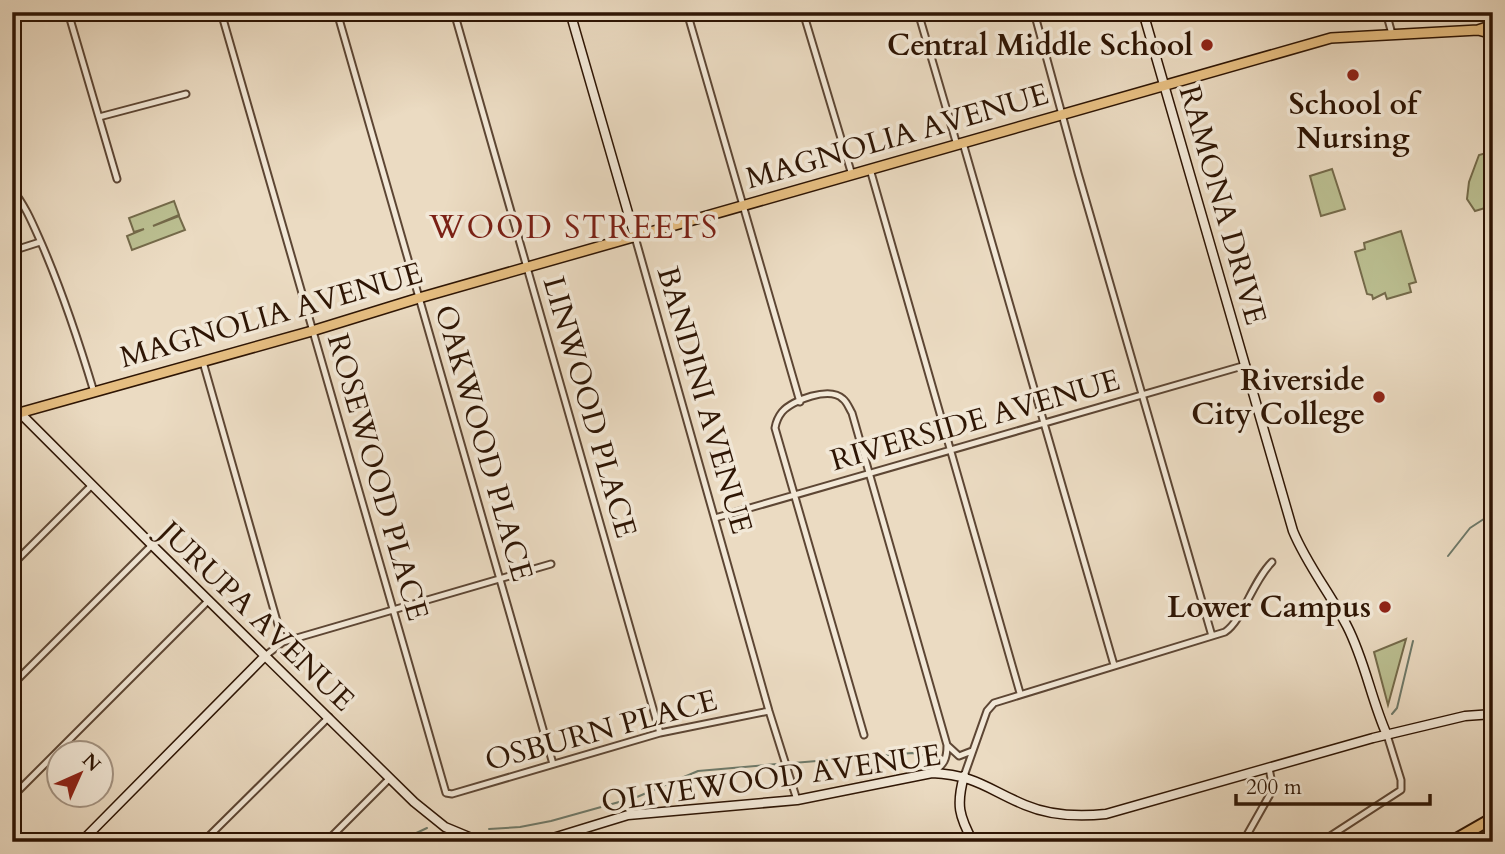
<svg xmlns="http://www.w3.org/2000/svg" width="1505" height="854" viewBox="0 0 1505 854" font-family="Cardo,serif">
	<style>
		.green { fill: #bbbf91; stroke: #746a4a; stroke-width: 2 }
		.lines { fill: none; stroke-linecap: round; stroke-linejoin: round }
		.stream { stroke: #6e7969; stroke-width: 2 }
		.street-casing { stroke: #5d4634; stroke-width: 9 }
		.secondary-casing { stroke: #2e1504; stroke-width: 11 }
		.primary-casing { stroke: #2e1504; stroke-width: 12 }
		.highway-casing { stroke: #2e1504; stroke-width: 14 }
		.street { stroke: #f2e8d7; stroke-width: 5 }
		.secondary { stroke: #f2e8d7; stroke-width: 8 }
		.primary { stroke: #e6be81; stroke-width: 9 }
		.highway { stroke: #e6be81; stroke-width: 10 }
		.poi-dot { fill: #8f2418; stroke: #f2e8d7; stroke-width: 2.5 }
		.labels { text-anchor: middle; stroke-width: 7; stroke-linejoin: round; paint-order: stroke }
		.poi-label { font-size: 30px; font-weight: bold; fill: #2e1504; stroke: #f2e8d7; text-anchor: end }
		.street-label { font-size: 30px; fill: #2e1504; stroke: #f2e8d7 }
		.neighbourhood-label { font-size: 32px; letter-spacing: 2px; fill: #7a1f14; stroke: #f2e8d7 }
	</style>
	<rect width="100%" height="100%" fill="#ebdbc2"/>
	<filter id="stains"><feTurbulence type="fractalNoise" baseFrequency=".00286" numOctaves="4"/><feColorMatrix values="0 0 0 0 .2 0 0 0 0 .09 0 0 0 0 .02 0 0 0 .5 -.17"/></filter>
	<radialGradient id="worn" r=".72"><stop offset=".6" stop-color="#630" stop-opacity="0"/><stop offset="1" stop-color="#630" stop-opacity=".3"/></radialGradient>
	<!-- green -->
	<path class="green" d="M1493,151V209L1485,208L1475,211L1467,199L1469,182L1479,155Z
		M1332,169L1345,209L1321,216L1310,176Z
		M174,201L179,215L153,226L179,216L185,230L132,250L127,236L144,229L134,232L129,218Z
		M1401,231L1416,282L1409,284L1411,292L1387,299L1385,293L1373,299L1372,295L1367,294L1355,252L1365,249L1364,243Z
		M1406,639L1388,705L1374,652Z"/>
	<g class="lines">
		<!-- stream -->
		<path class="stream" d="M1448,556L1470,528L1493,513
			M1392,714L1397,708L1413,641
			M793,763L912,753L922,755L936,763
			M489,829L520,827L551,821L637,797L698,771L777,764
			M397,842L427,828"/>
		<!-- street casing -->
		<g class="street-casing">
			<path id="street" d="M68,12L117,179
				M221,12L446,793L452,794L660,733L769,711
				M337,12L553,764
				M454,12L660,733
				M687,12L800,402
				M803,12L852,175
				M918,12L957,145
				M1034,12L1078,173L1212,636
				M1386,12L1392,34
				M99,117L186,94
				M963,143L1114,665
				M870,169L1020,693
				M12,189C26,206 34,227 43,247C63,294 79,342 94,392
				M635,237L769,711L797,800
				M12,251L40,242
				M203,362L283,642
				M715,518L1246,365
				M12,545L22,555
				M12,565L92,485
				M265,656L283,642L551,564
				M12,685L152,545
				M864,735L775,428C776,422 778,417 782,412C792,400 830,386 843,399C847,402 849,408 852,413L947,745C947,760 944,764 933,773
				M947,745L959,756L972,751
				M964,776L987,711L994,703L1225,632C1243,620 1252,582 1272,562
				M12,797L209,600
				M203,842L329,717
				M326,842L390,778
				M1243,842L1273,789L1269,768
				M1321,842L1401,790V780L1387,735"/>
		</g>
		<!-- secondary casing -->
		<g class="secondary-casing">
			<path id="secondary" d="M570,12L635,237
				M1143,12L1293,531C1307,565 1330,593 1347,626C1365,661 1371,699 1387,735
				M12,405L152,545L414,802L445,827L481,842
				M964,776C956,805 959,816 973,842
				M81,842L265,656
				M540,842L628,815L797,800L932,773C976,775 987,789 1025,805C1051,816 1078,817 1106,814L1373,738L1465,716L1493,714"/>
		</g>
		<!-- primary casing -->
		<g class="primary-casing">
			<path id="primary" d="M1478,30L1493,34
				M12,415L312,331L419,298L1331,38L1478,30L1493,25"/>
		</g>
		<!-- highway casing -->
		<g class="highway-casing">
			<path id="highway" d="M1451,842L1493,818"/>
		</g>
		<!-- street -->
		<use href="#street" class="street"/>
		<!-- secondary -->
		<use href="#secondary" class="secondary"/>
		<!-- primary -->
		<use href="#primary" class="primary"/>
		<!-- highway -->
		<use href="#highway" class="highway"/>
	</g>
	<!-- markers -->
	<g class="poi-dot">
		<circle cx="1207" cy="45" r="7"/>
		<circle cx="1353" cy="75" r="7"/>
		<circle cx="1379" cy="397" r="7"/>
		<circle cx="1385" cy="607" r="7"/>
	</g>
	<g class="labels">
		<!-- poi labels -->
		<g class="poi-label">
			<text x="1193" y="55">Central Middle School</text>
			<text x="1353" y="114" text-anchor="middle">School of<tspan x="1353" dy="34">Nursing</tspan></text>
			<text x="1365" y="390">Riverside<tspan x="1365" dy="34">City College</tspan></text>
			<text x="1371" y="617">Lower Campus</text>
		</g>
		<!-- street labels -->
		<g class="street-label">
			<text transform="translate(897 136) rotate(-16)" y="10">MAGNOLIA AVENUE</text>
			<text transform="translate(1223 205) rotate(74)" y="10">RAMONA DRIVE</text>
			<text transform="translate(271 315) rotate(-16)" y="10">MAGNOLIA AVENUE</text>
			<text transform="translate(705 400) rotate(74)" y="10">BANDINI AVENUE</text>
			<text transform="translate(590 407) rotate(74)" y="10">LINWOOD PLACE</text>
			<text transform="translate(975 420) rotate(-16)" y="10">RIVERSIDE AVENUE</text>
			<text transform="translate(484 443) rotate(74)" y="10">OAKWOOD PLACE</text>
			<text transform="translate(378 477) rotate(74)" y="10">ROSEWOOD PLACE</text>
			<text transform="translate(257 616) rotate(44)" y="10">JURUPA AVENUE</text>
			<text transform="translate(601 730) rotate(-15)" y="10">OSBURN PLACE</text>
			<text transform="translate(771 778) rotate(-8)" y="10">OLIVEWOOD AVENUE</text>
		</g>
		<!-- neighbourhood labels -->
		<g class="neighbourhood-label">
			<text x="574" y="238">WOOD STREETS</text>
		</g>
	</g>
	<!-- margin -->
	<rect width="1505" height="854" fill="none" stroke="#ebdbc2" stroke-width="42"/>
	<rect x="14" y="14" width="1477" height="826" fill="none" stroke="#2e1504" stroke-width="3.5"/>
	<rect x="21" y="21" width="1463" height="812" fill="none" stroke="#2e1504" stroke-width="2"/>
	<!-- north arrow -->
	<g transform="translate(80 774) rotate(45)"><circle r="33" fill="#f2e8d7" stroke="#a49483" stroke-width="2"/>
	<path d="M0-5L12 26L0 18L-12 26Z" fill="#8f2418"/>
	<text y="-10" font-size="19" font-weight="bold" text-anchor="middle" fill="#2e1504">N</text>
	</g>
	<!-- scale -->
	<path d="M1236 794v10h194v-10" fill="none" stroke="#2e1504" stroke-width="3.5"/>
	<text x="1246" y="794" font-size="21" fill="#2e1504" stroke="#f2e8d7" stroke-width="5" paint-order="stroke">200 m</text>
	<rect width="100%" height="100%" filter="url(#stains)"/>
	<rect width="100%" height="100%" fill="url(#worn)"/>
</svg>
